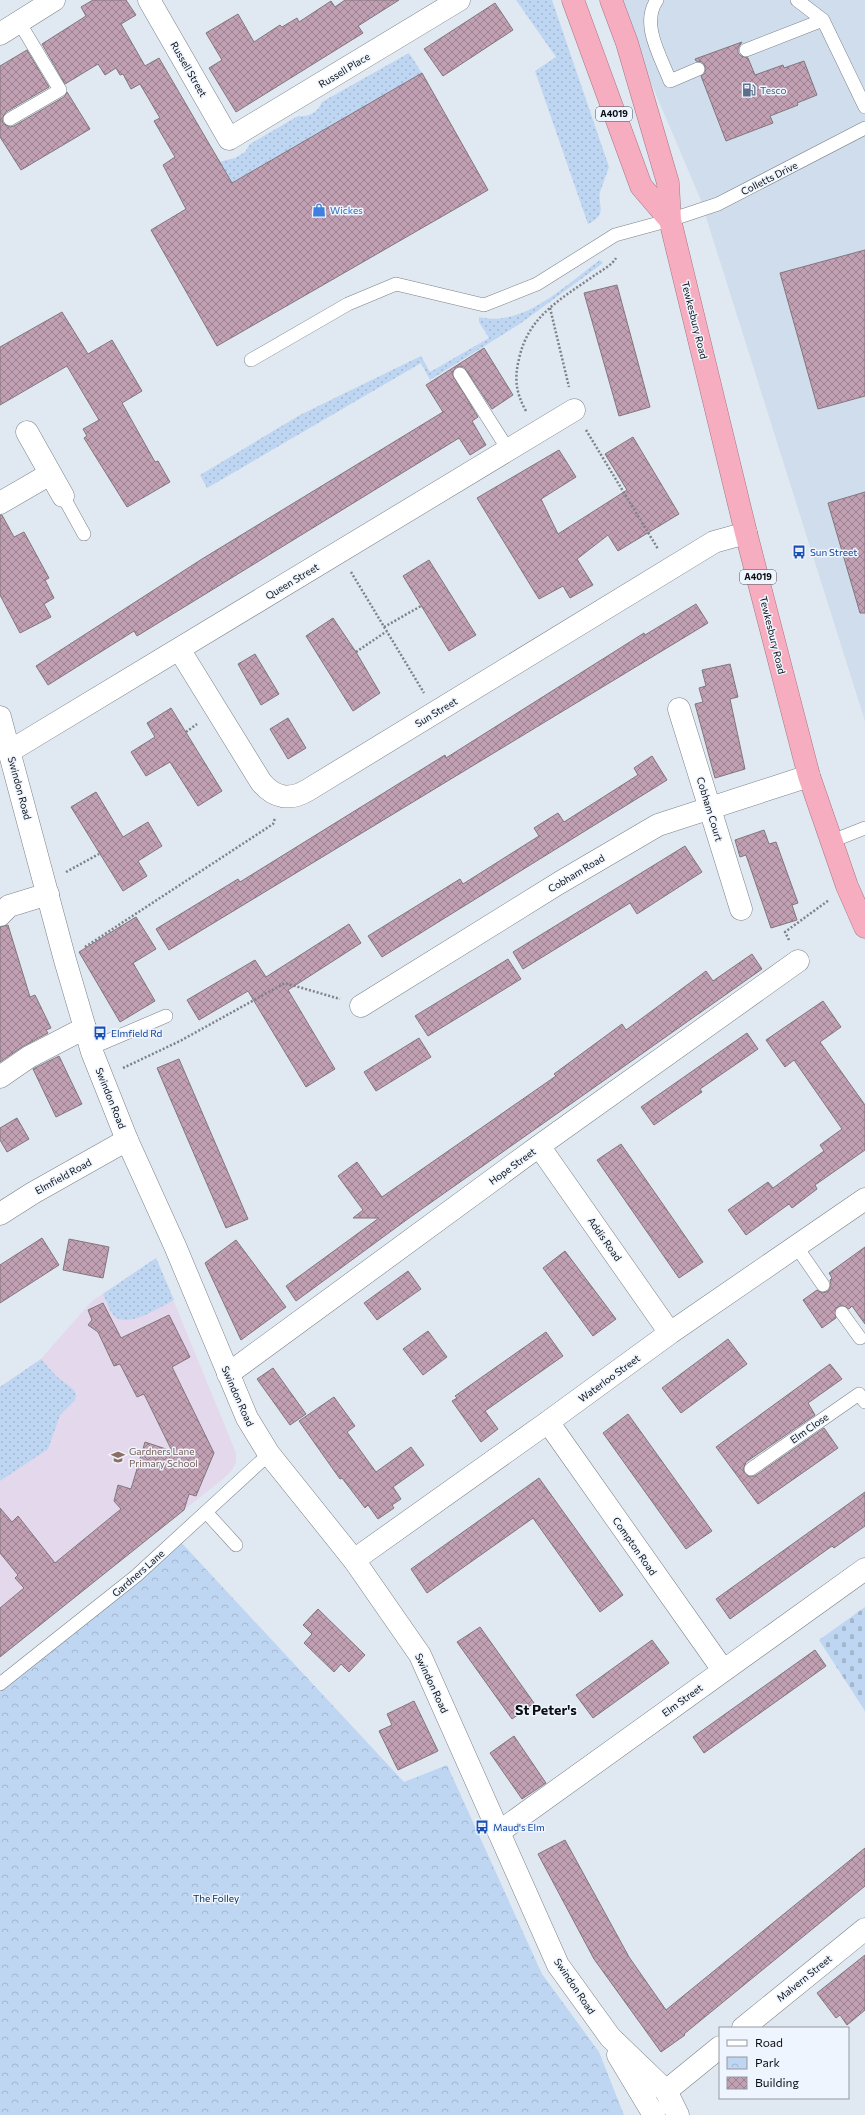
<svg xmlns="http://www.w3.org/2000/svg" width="865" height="2115" viewBox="0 0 865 2115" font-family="Commissioner,sans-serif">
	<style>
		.built { fill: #d0ddec }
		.education { fill: #e4d8ec }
		.grass { fill: url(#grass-dots) }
		.cemetery { fill: url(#cemetery-stones) }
		.park { fill: url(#park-crowns) }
		.building { fill: url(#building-cross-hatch); stroke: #81777d }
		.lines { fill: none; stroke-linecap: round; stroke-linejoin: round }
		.lane-casing { stroke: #7b8289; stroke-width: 14 }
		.street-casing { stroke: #7b8289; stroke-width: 23 }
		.secondary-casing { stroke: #7b8289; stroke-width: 23 }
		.highway-casing { stroke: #a57683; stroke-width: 23 }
		.path { stroke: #7c8288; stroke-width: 2.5; stroke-dasharray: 2 2; stroke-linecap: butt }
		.lane { stroke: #fff; stroke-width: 13 }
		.street { stroke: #fff; stroke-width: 22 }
		.secondary { stroke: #fff; stroke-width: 22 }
		.highway { stroke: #f7adc0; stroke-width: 22 }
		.labels { text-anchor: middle; stroke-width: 3; stroke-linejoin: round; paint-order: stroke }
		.shield { fill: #eef5fe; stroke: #505459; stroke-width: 1 }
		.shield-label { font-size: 9px; font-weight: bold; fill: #0c0f12 }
		.street-label { font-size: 10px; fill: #0c0f12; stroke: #eef5fe }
		.service-label { font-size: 10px; fill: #4e5e75; stroke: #eef5fe; text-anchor: start }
		.shop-label { font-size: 10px; fill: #366cbe; stroke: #eef5fe; text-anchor: start }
		.transit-label { font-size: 10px; fill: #164399; stroke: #eef5fe; text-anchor: start }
		.education-label { font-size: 10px; fill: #785e54; stroke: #eef5fe; text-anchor: start }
		.park-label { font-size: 10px; fill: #052b4f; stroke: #eef5fe }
		.district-label { font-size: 14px; font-weight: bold; fill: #0c0f12; stroke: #eef5fe }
	</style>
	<defs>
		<pattern id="grass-dots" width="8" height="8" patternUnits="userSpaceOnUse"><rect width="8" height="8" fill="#bed6f2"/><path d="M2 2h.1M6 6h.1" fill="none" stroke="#a2b6ce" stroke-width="1.8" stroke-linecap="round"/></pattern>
		<pattern id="cemetery-stones" width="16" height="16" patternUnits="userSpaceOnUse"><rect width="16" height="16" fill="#bed6f2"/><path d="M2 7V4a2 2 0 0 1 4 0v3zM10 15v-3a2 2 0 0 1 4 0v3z" fill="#a2b6ce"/></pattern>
		<pattern id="park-crowns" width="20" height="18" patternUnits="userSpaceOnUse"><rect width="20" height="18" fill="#bed6f2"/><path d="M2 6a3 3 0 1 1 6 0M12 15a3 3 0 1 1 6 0" fill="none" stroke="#a2b6ce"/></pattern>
		<pattern id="building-cross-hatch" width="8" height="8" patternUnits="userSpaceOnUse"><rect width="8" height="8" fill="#c1a0b3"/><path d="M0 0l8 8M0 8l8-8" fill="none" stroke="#9b8190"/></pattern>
	</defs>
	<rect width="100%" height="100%" fill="#e0e8f1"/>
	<!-- built -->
	<path class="built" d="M616,0H865V721L700,198Z"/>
	<!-- education -->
	<path class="education" d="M156,1258L236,1453V1462L232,1470L224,1478L0,1657V1387L41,1359L92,1301Z"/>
	<!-- grass -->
	<path class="grass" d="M516,0H552L609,167C606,175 603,184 600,192C597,206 609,213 588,224L535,71L556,57Z
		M409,53L422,73L226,186L219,162L235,158L245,152L250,144L298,116C310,117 317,113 322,102Z
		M600,260L603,263L521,323L430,380L421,363L207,488L200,475L300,415L421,356L430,372L489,338L479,322V317C524,328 565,285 600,260Z
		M156,1258L174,1300C160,1307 127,1329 114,1316C109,1310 106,1300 103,1294Z
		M41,1359L56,1376L74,1390L76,1395L75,1400L60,1415L48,1449L0,1481V1387Z"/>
	<!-- cemetery -->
	<path class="cemetery" d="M865,1607V1711L819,1640Z"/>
	<!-- park -->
	<path class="park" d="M177,1538L404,1782L447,1765L542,1974L599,2052L624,2115H0V1684Z"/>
	<!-- building -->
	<path class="building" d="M93,0H126L136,15L121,24L145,66L159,58L232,183L422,73L488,190L217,346L151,230L186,209L163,165L175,157L154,121L160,118L140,84L131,89L123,74L120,75L116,68L105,75L98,64L65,84L42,44L86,16L81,7Z
		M345,0H399L358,26L363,33L236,112L209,68L222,60L206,33L238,14L254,42L280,25L282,27L297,18L299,22L331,1L335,7Z
		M495,3L513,30L443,76L424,49Z
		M742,42L738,48V53L741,56L748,58L755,75L783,65L784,68L804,61L817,95L797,103L798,105L770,116L773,123L726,141L701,76L705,73V66L702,62L696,61L695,59Z
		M27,50L49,87L6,112L2,119L3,123L10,127L14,126L64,97L67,92L90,129L21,170L0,137V66Z
		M865,250V396L818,409L780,273Z
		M617,285L650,407L619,416L584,293Z
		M62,312L88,354L112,340L142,391L122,403L155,462L158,461L170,482L127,507L84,438L87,436L83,429L99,420L67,366L0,405V347Z
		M484,348L513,395L492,409L464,367H456L452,374L478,417L472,421L486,445L470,455L459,438L137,636L134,631L48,685L36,666L202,559L443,412L426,385Z
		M633,437L679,514L618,551L608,535L577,559L593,585L570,598L563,586L539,599L477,498L559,450L576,477L541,499L558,534L627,490L605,454Z
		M865,492V613H860L828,503Z
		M0,515H2L14,537L24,532L49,578L45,580L54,598L44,604L51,617L20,633L0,595Z
		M429,560L476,635L449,651L403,576Z
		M696,604L708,623L169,950L156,929L238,879L240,882L445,755L446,758L644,633L645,635Z
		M333,618L356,652L380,693L353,711L306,636Z
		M255,654L279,694L261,705L238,664Z
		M730,664L738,697L730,699L745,769L715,778L695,704L703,702L699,688L706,686L702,670Z
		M171,708L222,791L198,806L170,762L146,776L131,752L155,737L147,723Z
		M288,718L306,748L288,759L270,729Z
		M652,756L667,780L382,957L368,936L460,879L463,884L539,836L534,828L558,813L564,822L638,775L634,768Z
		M96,792L123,837L148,822L162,846L138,861L147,876L123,891L71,807Z
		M764,830L769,844L776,842L798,903L792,905L797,920L771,928L746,855L740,857L735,840Z
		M685,846L702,872L637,914L630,903L523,969L513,952Z
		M136,917L156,949L133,963L155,1001L120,1022L79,952Z
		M349,924L361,943L288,990L335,1069L306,1087L248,991L199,1020L187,1000L255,960L266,977Z
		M8,925L30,997L35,995L51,1028L46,1030L48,1033L22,1047L0,1062V927Z
		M752,954L762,969L409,1218L296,1301L286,1286L379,1218H353L363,1210L338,1176L357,1162L382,1197L556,1076L554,1074L622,1024L626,1030L706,971L713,981Z
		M508,959L521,979L428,1036L415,1016Z
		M823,1001L841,1027L820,1042L865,1105V1150L815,1185L817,1189L792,1208L789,1204L746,1235L728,1210L768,1182L773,1188L824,1151L820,1145L842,1129L794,1060L785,1067L766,1040Z
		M747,1033L758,1049L700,1089L702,1092L654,1125L641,1107Z
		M419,1038L431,1057L376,1091L364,1072Z
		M59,1056L82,1104L56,1117L33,1069Z
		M179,1059L248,1219L226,1228L157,1068Z
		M17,1118L29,1139L7,1152L0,1140V1128Z
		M621,1144L703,1262L679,1278L597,1160Z
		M42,1238L59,1265L0,1303V1265Z
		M69,1239L109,1247L103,1278L63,1270Z
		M236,1240L286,1307L241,1340L205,1263Z
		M865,1247V1324L852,1306L849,1309L842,1305L835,1309L836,1318L822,1328L803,1300L817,1290L823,1293L828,1291L831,1285L830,1280L832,1278L829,1273Z
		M565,1251L616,1319L593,1336L543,1268Z
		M408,1271L421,1289L377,1320L364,1303Z
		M103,1303L121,1338L169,1315L190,1357L172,1367L214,1453L196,1496L189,1494L184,1510L0,1657V1608L24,1588L15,1578L18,1575L0,1553V1508L12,1522L18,1516L55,1563L121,1509L114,1501L118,1485L131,1489L145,1442L172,1451L144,1394L137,1397L120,1364L114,1366L98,1332L88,1325L92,1320L88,1310Z
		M428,1331L447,1357L423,1375L403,1349Z
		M546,1332L563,1356L485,1411L498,1429L481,1442L452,1401L457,1398L455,1396Z
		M728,1339L747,1364L681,1413L662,1388Z
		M830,1364L842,1379L808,1403L815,1415L746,1462L743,1470L748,1476H755L824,1428L838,1448L758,1504L716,1447Z
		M273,1368L306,1414L290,1425L257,1379Z
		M334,1397L355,1426L347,1432L376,1472L411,1447L424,1465L393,1487L401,1499L392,1505L394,1508L378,1519L368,1505L365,1508L342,1478L340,1479L299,1421Z
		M628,1414L712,1531L686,1549L603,1433Z
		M539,1478L623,1595L600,1612L533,1518L427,1593L411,1569Z
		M865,1492V1526L834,1548L832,1546L730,1619L716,1599Z
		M318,1609L365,1655L349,1672L341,1664L334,1672L304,1643L312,1634L303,1625Z
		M480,1627L534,1703L512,1719L457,1642Z
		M652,1640L669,1663L593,1718L576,1695Z
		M815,1650L826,1666L704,1753L693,1737Z
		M414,1701L438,1751L398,1770L379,1731L392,1725L387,1714Z
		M514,1736L546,1783L522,1799L490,1753Z
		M565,1840L629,1957L666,2010L865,1848V1886L684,2034L685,2035L661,2052L594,1959L538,1854Z
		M865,1955V2010L847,2025L840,2015L836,2018L817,1993Z"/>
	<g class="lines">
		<!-- lane casing -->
		<g class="lane-casing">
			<path id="lane" d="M657,0C640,24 661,57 670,81L698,69
				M797,0L823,20L865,107
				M746,50L823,20
				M10,119L60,90L19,22
				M251,360L348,304L396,284L484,305L537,284L615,235L670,220L718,204L865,128
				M460,374L509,451
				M63,496L84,534
				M832,841L865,828
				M91,1048L166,1016
				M796,1246L823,1285
				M842,1313L860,1338
				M751,1469L859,1394L865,1402
				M206,1512L236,1545
				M0,1684L136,1576L269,1454"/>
		</g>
		<!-- street casing -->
		<g class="street-casing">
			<path id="street" d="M149,0L229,139L459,0
				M0,34L54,0
				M27,432L63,496
				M0,503L50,474
				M179,649L261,782C274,798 290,801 308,790L714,542L746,533
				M679,709L741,909
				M10,751L574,410
				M0,915L9,906L48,894
				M361,1006L559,883L658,825L809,776
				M0,1077L29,1057L85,1028
				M539,1146L670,1333
				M0,1214L33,1193L127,1140
				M228,1374L539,1146L798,961
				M548,1422L723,1670
				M354,1560L548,1422L670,1333L865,1199
				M499,1832L865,1569
				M743,2028L865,1929
				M666,2091L720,2047"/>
		</g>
		<!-- secondary casing -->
		<g class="secondary-casing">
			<path id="secondary" d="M0,717L65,960L92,1052L127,1140L175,1246L247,1418L269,1454L354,1560L420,1655L558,1965L610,2037L666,2091L678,2115
				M618,2055L654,2115"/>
		</g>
		<!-- highway casing -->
		<g class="highway-casing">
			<path id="highway" d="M573,0L641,186L670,220
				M611,0L627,43L668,183L670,220L746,533L809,776L847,886L865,927"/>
		</g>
		<!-- path -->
		<path class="path" d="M550,308L569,387
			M526,411C516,393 514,379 519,359C528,316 561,299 595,275C601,271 612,265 616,258
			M586,430L658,549
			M351,572L424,693
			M384,627L421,606
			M356,652L387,631
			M186,732L197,724
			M66,872L99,854
			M789,940L785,932L829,900
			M85,947L273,824L275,818
			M123,1068L180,1041L285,983L340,999"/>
		<!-- lane -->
		<use href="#lane" class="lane"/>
		<!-- street -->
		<use href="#street" class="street"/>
		<!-- secondary -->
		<use href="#secondary" class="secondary"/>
		<!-- highway -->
		<use href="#highway" class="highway"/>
	</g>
	<!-- icons -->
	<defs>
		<g id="fuel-bare" transform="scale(1.08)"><path d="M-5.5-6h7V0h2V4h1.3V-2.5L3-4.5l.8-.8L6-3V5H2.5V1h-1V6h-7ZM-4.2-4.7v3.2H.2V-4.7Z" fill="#5c6f8a" stroke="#eef5fe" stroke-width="2.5" paint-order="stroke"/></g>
		<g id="shop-bare" transform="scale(1.08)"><path d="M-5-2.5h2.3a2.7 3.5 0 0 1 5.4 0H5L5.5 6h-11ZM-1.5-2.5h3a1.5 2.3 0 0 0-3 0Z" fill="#3f7fe0" stroke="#eef5fe" stroke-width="2.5" paint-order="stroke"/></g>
		<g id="bus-bare" transform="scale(1.08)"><path d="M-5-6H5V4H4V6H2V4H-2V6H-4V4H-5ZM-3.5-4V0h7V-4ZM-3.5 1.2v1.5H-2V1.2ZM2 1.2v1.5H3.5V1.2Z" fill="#1a4fb4" stroke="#eef5fe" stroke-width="2.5" paint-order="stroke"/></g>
		<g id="school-bare" transform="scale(1.08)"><path d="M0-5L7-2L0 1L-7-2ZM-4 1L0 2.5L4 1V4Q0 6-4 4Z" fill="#8d6e63" stroke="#eef5fe" stroke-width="2.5" paint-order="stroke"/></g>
	</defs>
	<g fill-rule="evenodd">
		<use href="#fuel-bare" x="749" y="90"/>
		<use href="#shop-bare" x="319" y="210"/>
		<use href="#bus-bare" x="799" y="552"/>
		<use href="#bus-bare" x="100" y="1033"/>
		<use href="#school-bare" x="118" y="1457"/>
		<use href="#bus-bare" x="482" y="1827"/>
	</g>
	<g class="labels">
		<!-- shield labels -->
		<g class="shield">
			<rect x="596" y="107" width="36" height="14" rx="3"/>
			<rect x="740" y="570" width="36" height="14" rx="3"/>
		</g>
		<g class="shield-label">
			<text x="614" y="117">A4019</text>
			<text x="758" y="580">A4019</text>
		</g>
		<!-- street labels -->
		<g class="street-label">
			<text transform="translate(189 69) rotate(60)" y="4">Russell Street</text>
			<text transform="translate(344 70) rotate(-31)" y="4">Russell Place</text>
			<text transform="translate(769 178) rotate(-27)" y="4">Colletts Drive</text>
			<text transform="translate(695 320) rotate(76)" y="4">Tewkesbury Road</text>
			<text transform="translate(292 581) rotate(-31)" y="4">Queen Street</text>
			<text transform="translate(773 635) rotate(76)" y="4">Tewkesbury Road</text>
			<text transform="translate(436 712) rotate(-31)" y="4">Sun Street</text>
			<text transform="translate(20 788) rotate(75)" y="4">Swindon Road</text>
			<text transform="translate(710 809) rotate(73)" y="4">Cobham Court</text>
			<text transform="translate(576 873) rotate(-31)" y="4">Cobham Road</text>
			<text transform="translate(111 1098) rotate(68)" y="4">Swindon Road</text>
			<text transform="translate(512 1166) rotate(-36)" y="4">Hope Street</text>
			<text transform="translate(63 1176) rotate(-29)" y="4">Elmfield Road</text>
			<text transform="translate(605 1239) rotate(55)" y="4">Addis Road</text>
			<text transform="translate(609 1378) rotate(-36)" y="4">Waterloo Street</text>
			<text transform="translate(238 1396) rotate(66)" y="4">Swindon Road</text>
			<text transform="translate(809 1428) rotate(-35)" y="4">Elm Close</text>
			<text transform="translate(635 1546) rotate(55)" y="4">Compton Road</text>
			<text transform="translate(138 1573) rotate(-41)" y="4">Gardners Lane</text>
			<text transform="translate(432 1683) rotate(65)" y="4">Swindon Road</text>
			<text transform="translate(682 1700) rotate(-36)" y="4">Elm Street</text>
			<text transform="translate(804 1978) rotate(-39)" y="4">Malvern Street</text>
			<text transform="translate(575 1986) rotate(56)" y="4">Swindon Road</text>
		</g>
		<!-- service labels -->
		<g class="service-label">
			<text x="760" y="94">Tesco</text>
		</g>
		<!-- shop labels -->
		<g class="shop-label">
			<text x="330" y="214">Wickes</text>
		</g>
		<!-- transit labels -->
		<g class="transit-label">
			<text x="810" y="556">Sun Street</text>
			<text x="111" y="1037">Elmfield Rd</text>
			<text x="493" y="1831">Maud's Elm</text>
		</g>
		<!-- education labels -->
		<g class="education-label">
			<text x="129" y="1455">Gardners Lane<tspan x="129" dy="12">Primary School</tspan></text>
		</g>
		<!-- park labels -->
		<g class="park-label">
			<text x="216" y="1902">The Folley</text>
		</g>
		<!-- district labels -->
		<g class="district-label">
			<text x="546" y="1715">St Peter's</text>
		</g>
	</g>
	<!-- legend -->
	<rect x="719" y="2027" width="130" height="72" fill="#eef5fe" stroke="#9499a0"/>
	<rect x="727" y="2040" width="20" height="6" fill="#ffffff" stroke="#9499a0"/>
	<text x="755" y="2047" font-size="12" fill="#0c0f12">Road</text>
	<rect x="727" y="2057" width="20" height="12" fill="url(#park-crowns)" stroke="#9499a0"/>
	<text x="755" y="2067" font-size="12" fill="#0c0f12">Park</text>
	<rect x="727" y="2077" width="20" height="12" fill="url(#building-cross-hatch)" stroke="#9499a0"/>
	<text x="755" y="2087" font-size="12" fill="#0c0f12">Building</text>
</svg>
